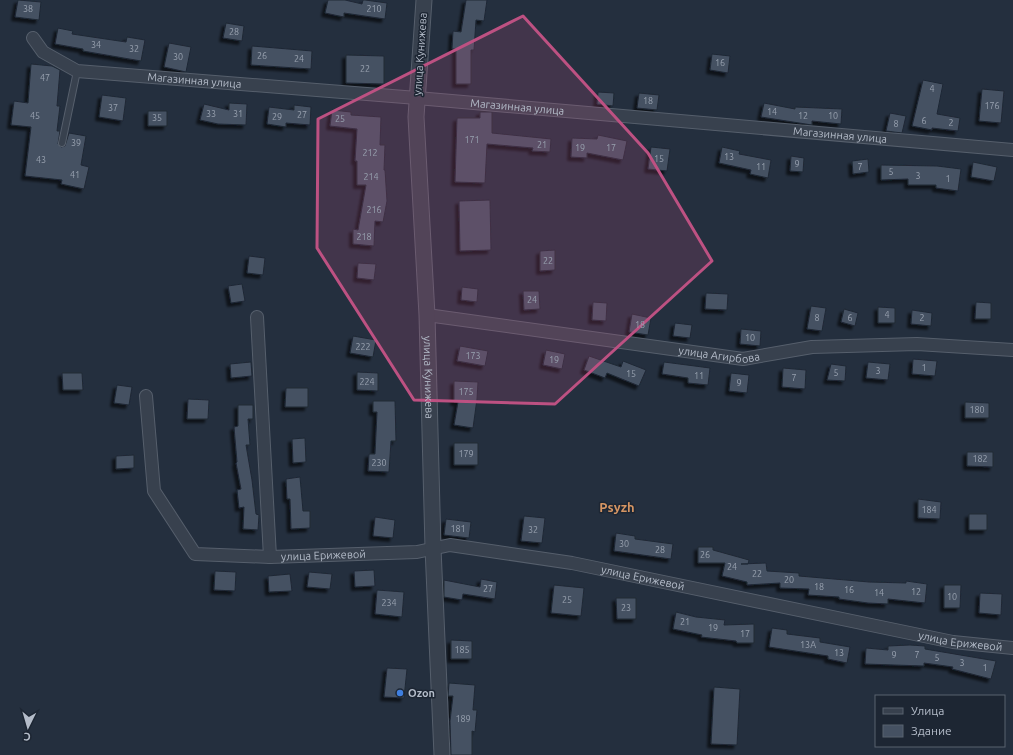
<svg xmlns="http://www.w3.org/2000/svg" width="1013" height="755" viewBox="0 0 1013 755" font-family="Ubuntu,sans-serif">
	<style>
		.building { fill: #455162; stroke: #1f2835; filter: url(#shadow) }
		.lines { fill: none; stroke-linecap: round; stroke-linejoin: round }
		.service-casing { stroke: #565f6c; stroke-width: 8 }
		.minor-casing { stroke: #565f6c; stroke-width: 14 }
		.tertiary-casing { stroke: #565f6c; stroke-width: 17 }
		.service { stroke: #38414e; stroke-width: 6 }
		.minor { stroke: #38414e; stroke-width: 12 }
		.tertiary { stroke: #38414e; stroke-width: 15 }
		.marked { fill: #bd5182; fill-opacity: 0.2; stroke: #bd5182; stroke-width: 3; stroke-linejoin: round }
		.shop-dot { fill: #3f7fe0; stroke: #1d2633; stroke-width: 1.5 }
		.labels { text-anchor: middle; stroke-width: 3; stroke-linejoin: round; paint-order: stroke }
		.number-label { font-size: 9px; fill: #98a1af }
		.street-label { font-size: 11px; fill: #b4bcc9; stroke: #1d2633 }
		.poi-label { font-size: 11px; font-weight: bold; fill: #b4bcc9; stroke: #1d2633; text-anchor: start }
		.quarter-label { font-size: 13px; font-weight: bold; fill: #d59563; stroke: #1d2633 }
	</style>
	<defs>
		<filter id="shadow"><feDropShadow dx="-3.5" dy="3.5" stdDeviation="1" flood-color="#0009"/></filter>
	</defs>
	<rect width="100%" height="100%" fill="#242f3e"/>
	<!-- building -->
	<path class="building" d="M18,0L41,2L39,20L15,17Z
		M328,0H345L362,4L363,0H365L387,3L385,19L344,13V17L325,13Z
		M466,0H487L484,21L476,20L474,50H471V84H456V49H452L453,31L461,32Z
		M226,23L244,26L242,41L223,38Z
		M58,28L73,31L72,34L126,42L127,37L145,40L141,61L83,51V49L55,44Z
		M169,43L191,47L186,72L164,67Z
		M252,46L312,51L311,69L251,65Z
		M712,54L730,56L728,73L710,70Z
		M346,55L384,56V84L346,83Z
		M31,64L52,66L60,70L57,106H60L57,131H60L58,144L61,147L65,146L69,133L86,136L81,165L89,167L84,189L61,184L62,180L25,176L31,127L11,125L14,101L28,103Z
		M923,80L943,84L937,114L960,118L958,131L932,128V130L912,126Z
		M982,89L1004,91L1001,123L979,121Z
		M598,92L614,93L613,106L597,104Z
		M639,93L659,95L657,110L637,108Z
		M102,95L126,98L123,121L99,117Z
		M229,103L247,104L246,125L218,124L200,120L204,104L229,110Z
		M764,103L795,109V107L842,109L841,124L812,121V125L761,117Z
		M294,105L311,107L310,125L286,123V127L267,124L269,107L294,110Z
		M332,110L351,112V115L381,117L380,145H385L384,170H385L387,201L383,222L375,221L374,246L353,244V229L358,230L366,185H357V161H355L357,129L330,126Z
		M148,111H167V126H148Z
		M480,112H492V133L551,139L550,152L532,151L533,148L487,144L485,183L455,182L457,118H480Z
		M890,113L906,116L902,133L886,131Z
		M598,135L627,141L623,160L587,153V158L571,157L572,138L597,139Z
		M651,147L670,149L667,171L648,169Z
		M722,147L740,151L739,154L771,160L768,178L750,174L751,170L719,163Z
		M791,156L804,158L803,172L790,171Z
		M868,159L869,172L853,174L852,161Z
		M973,162L997,167L994,181L971,177Z
		M881,165L937,166L961,169L958,191L936,188V185H908V179L881,180Z
		M490,200L491,250L460,251L459,201Z
		M555,250V270L540,271V251Z
		M249,256L265,258L263,275L247,273Z
		M358,263L376,264L374,280L357,278Z
		M242,284L245,301L231,303L228,286Z
		M462,287L478,289L477,302L461,300Z
		M523,291H539L540,309L524,310Z
		M706,293L728,294L727,310L705,309Z
		M593,302L607,303L606,321L592,320Z
		M976,302L991,303V319H975Z
		M811,306L826,308L822,331L807,329Z
		M878,307L895,308V323H878Z
		M844,309L858,313L855,326L841,322Z
		M912,310L932,313L931,326L911,324Z
		M632,314L651,318L648,335L629,332Z
		M675,323L692,325L690,338L673,336Z
		M741,329L761,331L760,346L740,344Z
		M353,336L376,340L373,357L350,353Z
		M460,346L488,351L485,366L457,361Z
		M546,350L565,354L562,369L543,365Z
		M589,356L621,367L623,361L646,370L639,386L607,373L605,378L584,370Z
		M913,359L937,361L935,376L912,374Z
		M251,362L252,376L231,378L230,364Z
		M664,362L710,368L708,385L688,383V378L662,374Z
		M868,362L890,364L888,380L866,378Z
		M831,364L846,366L845,381L827,380Z
		M783,368L806,370L805,389L782,387Z
		M357,372L378,373V391L357,390Z
		M62,373H82L83,390H63Z
		M731,373L749,375L747,393L729,391Z
		M454,381L478,382L477,399L473,428L454,425L458,402H454Z
		M117,385L132,387L129,405L114,403Z
		M286,388H308V407H285Z
		M188,399L209,400L208,419H187Z
		M373,401H395L396,441H391L389,472L368,471L369,454H375L377,412H373Z
		M965,402L989,403V418H965Z
		M238,405H253V419H248L250,445H246L252,480L256,514L259,515L258,530L243,529L244,507L239,508L237,490L241,489L236,463L237,462L234,427L238,426Z
		M305,438L306,462L293,463L292,439Z
		M454,443H478V465H454Z
		M967,452H993V467L967,466Z
		M134,455V468L116,469V456Z
		M300,477L303,511H310V528L291,529L290,499H287L286,479Z
		M918,499L941,502L940,519L918,518Z
		M969,514H987V530H969Z
		M524,516L545,518L542,543L521,541Z
		M375,517L395,520L393,538L373,536Z
		M446,519L471,522L469,538L444,535Z
		M616,533L635,536V539L673,544L671,559L614,551Z
		M698,547H713V550L749,560L748,564H741L766,563L767,571L799,573V576L869,582L906,583V581L927,584L925,603L888,599V604L868,603L839,599V597L808,595L809,589L780,588V583L747,585V582L722,576L725,563H698Z
		M374,570L375,586L355,587L354,571Z
		M215,571L236,572L235,591L214,590Z
		M309,572L332,574L330,589L307,587Z
		M290,574L292,591L269,592L268,576Z
		M481,579L497,582L495,599L463,594L462,600L444,597V580L480,587Z
		M554,585L584,588L581,616L551,613Z
		M944,585H961L960,608H944Z
		M377,590L404,592L402,617L375,614Z
		M980,593L1002,594L1001,615L979,613Z
		M616,598H636V619H617Z
		M676,612L696,617L725,620L724,625L754,624V643H737L736,641L701,637L702,635L673,629Z
		M772,628L787,630V634L820,638V642L850,647L847,663L828,659V656L769,647Z
		M451,640L472,641V659H451Z
		M910,645L925,646V649L996,661L991,679L952,669L953,667L924,663V666L865,664L866,648L888,650V646Z
		M387,668L407,669L404,698L384,697Z
		M449,683L475,685L473,710H477L475,732L472,731V755H451L450,721L453,696H448Z
		M714,687L740,689L737,745L711,744Z"/>
	<g class="lines">
		<!-- service casing -->
		<g class="service-casing">
			<path id="service" d="M62,143L77,71"/>
		</g>
		<!-- minor casing -->
		<g class="minor-casing">
			<g id="minor">
				<path id="s1" d="M33,38L43,52L77,71L417,98L1013,150"/>
				<path id="s2" d="M427,315L743,359L812,347L917,344L1013,350"/>
				<path d="M257,317L270,557"/>
				<path id="s3" d="M146,396L154,491L195,554L270,557L417,552L450,545L572,563L953,642L1013,648"/>
			</g>
		</g>
		<!-- tertiary casing -->
		<g class="tertiary-casing">
			<g id="tertiary">
				<path id="s4" d="M424,0L416,117L427,315L433,548L442,755"/>
			</g>
		</g>
		<!-- service -->
		<use href="#service" class="service"/>
		<!-- minor -->
		<use href="#minor" class="minor"/>
		<!-- tertiary -->
		<use href="#tertiary" class="tertiary"/>
	</g>
	<!-- marked area -->
	<path class="marked" d="M523,16L648,153L712,261L555,404L414,400L317,248L318,119Z"/>
	<!-- markers -->
	<circle class="shop-dot" cx="400" cy="693" r="4"/>
	<g class="labels">
		<!-- number labels -->
		<g class="number-label">
			<text x="28" y="12">38</text>
			<text x="374" y="12">210</text>
			<text x="234" y="35">28</text>
			<text x="96" y="48">34</text>
			<text x="134" y="52">32</text>
			<text x="262" y="59">26</text>
			<text x="178" y="60">30</text>
			<text x="299" y="62">24</text>
			<text x="720" y="66">16</text>
			<text x="365" y="72">22</text>
			<text x="45" y="81">47</text>
			<text x="932" y="92">4</text>
			<text x="648" y="104">18</text>
			<text x="992" y="109">176</text>
			<text x="113" y="111">37</text>
			<text x="772" y="115">14</text>
			<text x="211" y="117">33</text>
			<text x="238" y="117">31</text>
			<text x="302" y="118">27</text>
			<text x="35" y="119">45</text>
			<text x="803" y="119">12</text>
			<text x="833" y="119">10</text>
			<text x="277" y="120">29</text>
			<text x="157" y="121">35</text>
			<text x="340" y="122">25</text>
			<text x="924" y="124">6</text>
			<text x="951" y="126">2</text>
			<text x="896" y="127">8</text>
			<text x="472" y="143">171</text>
			<text x="76" y="146">39</text>
			<text x="542" y="148">21</text>
			<text x="580" y="151">19</text>
			<text x="611" y="151">17</text>
			<text x="370" y="156">212</text>
			<text x="729" y="160">13</text>
			<text x="659" y="162">15</text>
			<text x="41" y="163">43</text>
			<text x="797" y="167">9</text>
			<text x="761" y="170">11</text>
			<text x="860" y="170">7</text>
			<text x="891" y="175">5</text>
			<text x="75" y="178">41</text>
			<text x="918" y="179">3</text>
			<text x="371" y="180">214</text>
			<text x="948" y="182">1</text>
			<text x="374" y="213">216</text>
			<text x="364" y="240">218</text>
			<text x="548" y="264">22</text>
			<text x="532" y="303">24</text>
			<text x="887" y="318">4</text>
			<text x="817" y="321">8</text>
			<text x="850" y="321">6</text>
			<text x="922" y="321">2</text>
			<text x="640" y="328">18</text>
			<text x="750" y="341">10</text>
			<text x="363" y="350">222</text>
			<text x="473" y="359">173</text>
			<text x="554" y="363">19</text>
			<text x="924" y="371">1</text>
			<text x="878" y="374">3</text>
			<text x="836" y="376">5</text>
			<text x="631" y="377">15</text>
			<text x="699" y="379">11</text>
			<text x="794" y="381">7</text>
			<text x="367" y="385">224</text>
			<text x="739" y="386">9</text>
			<text x="466" y="395">175</text>
			<text x="977" y="413">180</text>
			<text x="466" y="457">179</text>
			<text x="980" y="462">182</text>
			<text x="379" y="466">230</text>
			<text x="929" y="513">184</text>
			<text x="458" y="532">181</text>
			<text x="533" y="533">32</text>
			<text x="624" y="547">30</text>
			<text x="660" y="553">28</text>
			<text x="705" y="558">26</text>
			<text x="732" y="570">24</text>
			<text x="757" y="577">22</text>
			<text x="789" y="583">20</text>
			<text x="819" y="590">18</text>
			<text x="488" y="592">27</text>
			<text x="849" y="593">16</text>
			<text x="916" y="595">12</text>
			<text x="879" y="596">14</text>
			<text x="952" y="600">10</text>
			<text x="567" y="603">25</text>
			<text x="389" y="606">234</text>
			<text x="626" y="611">23</text>
			<text x="685" y="625">21</text>
			<text x="713" y="631">19</text>
			<text x="745" y="637">17</text>
			<text x="808" y="648">13А</text>
			<text x="462" y="653">185</text>
			<text x="839" y="656">13</text>
			<text x="894" y="658">9</text>
			<text x="917" y="658">7</text>
			<text x="937" y="661">5</text>
			<text x="962" y="666">3</text>
			<text x="985" y="671">1</text>
			<text x="463" y="722">189</text>
		</g>
		<!-- street labels -->
		<g class="street-label">
			<text transform="translate(420 54) rotate(-86)" y="4">улица Кунижева</text>
			<text dy="4" stroke="none"><textPath href="#s1" startOffset="174">Магазинная улица</textPath></text>
			<text dy="4" stroke="none"><textPath href="#s1" startOffset="498">Магазинная улица</textPath></text>
			<text dy="4" stroke="none"><textPath href="#s1" startOffset="822">Магазинная улица</textPath></text>
			<text dy="4" stroke="none"><textPath href="#s2" startOffset="295">улица Агирбова</textPath></text>
			<text dy="4" stroke="none"><textPath href="#s4" startOffset="378">улица Кунижева</textPath></text>
			<text dy="4" stroke="none"><textPath href="#s3" startOffset="299">улица Ерижевой</textPath></text>
			<text dy="4" stroke="none"><textPath href="#s3" startOffset="622">улица Ерижевой</textPath></text>
			<text dy="4" stroke="none"><textPath href="#s3" startOffset="946">улица Ерижевой</textPath></text>
		</g>
		<!-- poi labels -->
		<g class="poi-label">
			<text x="408" y="697">Ozon</text>
		</g>
		<!-- quarter labels -->
		<g class="quarter-label">
			<text x="617" y="512">Psyzh</text>
		</g>
	</g>
	<!-- legend -->
	<rect x="875" y="695" width="130" height="52" fill="#1d2633" stroke="#59626f"/>
	<rect x="883" y="708" width="20" height="6" fill="#38414e" stroke="#59626f"/>
	<text x="911" y="715" font-size="12" fill="#b4bcc9">Улица</text>
	<rect x="883" y="725" width="20" height="12" fill="#455162" stroke="#59626f"/>
	<text x="911" y="735" font-size="12" fill="#b4bcc9">Здание</text>
	<!-- north arrow -->
	<g transform="translate(28 727) rotate(185)" stroke="#1d2633" stroke-width="3" paint-order="stroke">
	<path d="M0-3L7 15L0 10L-7 15Z" fill="#b4bcc9"/>
	<text y="-6" font-size="11" font-weight="bold" text-anchor="middle" fill="#b4bcc9">С</text>
	</g>
</svg>
